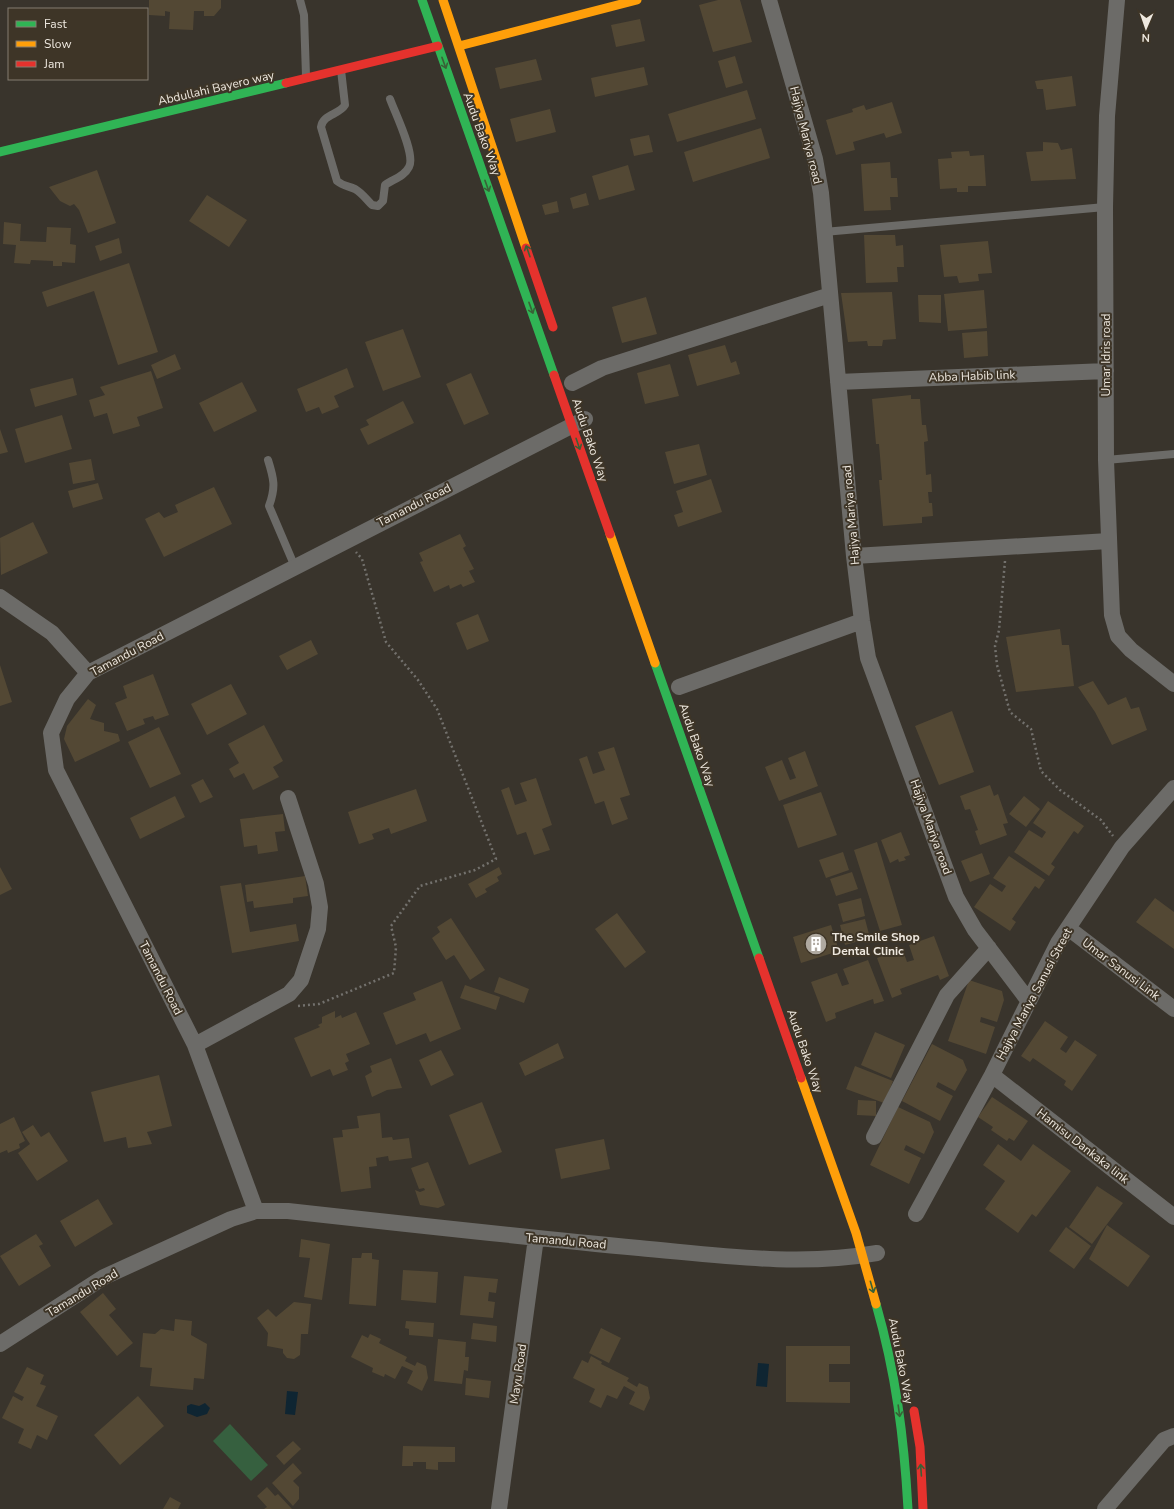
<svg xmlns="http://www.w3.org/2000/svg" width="1174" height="1509" viewBox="0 0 1174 1509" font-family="'Nunito Sans',sans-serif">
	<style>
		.green { fill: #36603f }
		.water { fill: #0f2532 }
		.building { fill: #534834 }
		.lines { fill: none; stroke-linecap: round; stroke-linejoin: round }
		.path { stroke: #73716d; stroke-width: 2.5; stroke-dasharray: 2 3; stroke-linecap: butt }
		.lane { stroke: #6c6b68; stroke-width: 8 }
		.street { stroke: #6c6b68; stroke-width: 16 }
		.fast { stroke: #30b455; stroke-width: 9 }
		.slow { stroke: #ff9f0a; stroke-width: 9 }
		.jam { stroke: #e5322d; stroke-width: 9 }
		.oneway { stroke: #396137 }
		.labels { text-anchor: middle; stroke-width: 4; stroke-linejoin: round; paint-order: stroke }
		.street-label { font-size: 12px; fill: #eee8df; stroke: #3e3527 }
		.poi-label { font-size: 12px; font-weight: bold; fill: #eee8df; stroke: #3e3527; text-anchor: start }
	</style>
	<rect width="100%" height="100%" fill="#39342c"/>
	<!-- green -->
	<path class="green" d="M230,1424L268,1465L251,1481L213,1441Z"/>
	<!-- water -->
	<path class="water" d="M758,1363L769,1364L767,1387L756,1386Z
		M287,1391L298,1392L295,1415L285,1414Z
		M205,1403L210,1408L207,1414L197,1417L187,1413V1406L191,1404L199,1406Z"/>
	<!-- building -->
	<path class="building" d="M149,0H221V8L214,16H204V11H194L193,30L169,29L170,12L165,11V16L149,15Z
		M718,0H740L752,42L713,52L699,5Z
		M640,19L645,41L616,47L611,25Z
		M735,56L743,83L726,88L718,61Z
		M536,59L542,80L500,89L495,68Z
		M644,67L648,85L595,97L591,78Z
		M1072,76L1076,106L1046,110L1043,89H1037L1035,81Z
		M747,90L756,119L677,142L668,114Z
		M892,102L902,133L886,138L884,133L853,142L855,150L836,155L826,120L853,112L852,109L864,105L866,110Z
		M550,109L556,132L516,142L510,119Z
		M761,128L770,158L693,182L684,152Z
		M649,135L653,152L634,156L630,139Z
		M1043,142L1058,143L1061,150L1072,148L1076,179L1031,181L1026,152L1043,151Z
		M969,151L970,156L984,155L986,186H968V192H957V188L940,189L938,159L952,158L951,152Z
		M890,162L891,178H897L898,197H890L891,210L864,211L861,164Z
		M628,165L635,190L599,200L592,176Z
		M97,170L116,223L88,233L79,210L74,204L70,206L60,201L49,187Z
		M586,193L589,205L573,209L570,198Z
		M207,195L247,220L229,247L189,221Z
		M557,201L559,212L545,215L542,205Z
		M4,222L21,224L20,241L46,242L47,227L71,228L70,244L76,245L75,263L62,262V266H53V261L31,260L30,264L14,263L16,245L3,244Z
		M864,235H895L896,246L903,245L904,267H897L898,282L866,283Z
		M119,238L122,253L100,261L95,246Z
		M988,241L992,273L978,274L979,281L959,283L957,276L944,277L940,245Z
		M129,263L158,352L118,365L94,291L47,307L42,292Z
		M984,290L987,328L948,331L944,294Z
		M892,292L896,339L883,340L882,346H868L867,341L848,342L841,293Z
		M918,295H941V323L919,322Z
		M646,297L657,334L622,343L612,307Z
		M403,329L421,377L383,391L365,342Z
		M987,331L988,356L964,358L962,333Z
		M725,345L731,363L736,361L740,374L697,386L688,355Z
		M175,354L181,369L157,379L151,365Z
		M670,364L679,396L645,404L637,373Z
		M347,368L354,387L334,396L339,407L322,414L319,407L306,412L297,389Z
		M151,371L163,408L137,417L140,426L113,434L107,413L94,417L89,400L105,395L100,387Z
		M471,373L489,414L464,425L446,384Z
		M73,378L77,395L35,407L30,389Z
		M242,382L257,411L214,432L199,403Z
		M911,395V399H920L922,425H926L928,441L924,442L926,475L931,474L932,492H928L929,503H932L933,516L922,517V523L883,526L879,480H882L879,444H876L872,399Z
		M403,401L414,423L368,445L360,429L369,425L366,420Z
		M62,415L72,449L25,463L15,429Z
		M0,429L8,452L0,454Z
		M699,444L707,475L674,484L665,452Z
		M91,459L95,480L73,484L69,463Z
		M711,479L722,512L678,527L674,515L683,512L676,491Z
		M98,483L103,499L73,508L68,491Z
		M214,487L232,524L164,557L145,519L159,512L164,518L178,512L175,505Z
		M33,522L48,553L1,575L0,538Z
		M460,534L466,546L463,548L474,569L469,571L475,582L463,587L461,584L450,589L449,585L434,592L420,562L423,561L419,553Z
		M478,614L489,641L467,650L456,623Z
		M1060,629L1062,645H1069L1074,686L1016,692L1006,637Z
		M311,640L318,654L287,670L279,656Z
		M0,665L12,702L0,706Z
		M153,674L169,715L155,720L153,716L143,719L145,724L127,731L115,703L127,698L123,686Z
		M1093,681L1108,705L1126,697L1131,709L1139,707L1147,730L1112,745L1095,712L1078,687Z
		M231,684L247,714L207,735L191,704Z
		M88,699L96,705L90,719L104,723V731L118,734L120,741L75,762L64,739L67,726Z
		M952,711L974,772L939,785L915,726Z
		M264,725L283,761L273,767L279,777L253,790L244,773L234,778L229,769L239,763L228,744Z
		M159,727L181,774L150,788L128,742Z
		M614,747L630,795L620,798L628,819L612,825L604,801L595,804L579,759L587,756L593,774L605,770L598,752Z
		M805,751L818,786L779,801L765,767L782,760L790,780L796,778L788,758Z
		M536,778L552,825L542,829L550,850L534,855L526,832L517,835L501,790L509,787L515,805L527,801L520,783Z
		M203,779L213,797L200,803L191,785Z
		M990,785L994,796L998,794L1008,823L1003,824L1007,835L980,845L975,831L978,830L970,809L965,810L960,796Z
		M416,789L427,821L391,834L389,828L372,834L374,839L359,844L348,812Z
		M821,792L837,835L798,848L783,805Z
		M175,796L185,817L140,839L130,818Z
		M1024,796L1040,809L1026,827L1009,814Z
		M1048,801L1084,826L1078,834L1074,831L1051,864L1055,867L1049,876L1014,852L1029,830L1042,838L1046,832L1033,823Z
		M283,814L285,831L275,832L278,851L258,854L257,845L244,847L240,819Z
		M901,832L910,855L904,857L906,860L899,862L898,859L890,863L881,840Z
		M877,842L902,925L880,931L854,850Z
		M843,852L849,870L826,878L819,860Z
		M982,853L990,874L970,882L961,861Z
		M1009,856L1045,880L1039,889L1035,886L1012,919L1016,922L1010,931L974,907L990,884L1002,892L1006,886L993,878Z
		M0,867L12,889L0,895Z
		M499,867L502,874L497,877L499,881L485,889L487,892L476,898L468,884Z
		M852,872L858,889L836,896L830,879Z
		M305,876L308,896L293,898V903L254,908L253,901L247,902L245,885Z
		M241,883L250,932L296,924L299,941L232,953L220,886Z
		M861,898L865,916L843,922L838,904Z
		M1155,898L1174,912V949L1136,922Z
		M617,913L646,952L625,968L595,929Z
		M451,918L485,970L470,980L454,955L446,960L432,938L440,932L437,927Z
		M865,919L870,938L845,945L840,925Z
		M831,925L839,951L801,963L793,937Z
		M934,936L949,976L940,980L938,975L900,989L902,994L892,998L877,958L902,948L907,962L914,960L909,945Z
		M868,960L884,1001L874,1004L873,999L835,1013L836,1018L826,1022L811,982L837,973L842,986L849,984L843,969Z
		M499,977L529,989L524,1003L494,992Z
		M969,980L1002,991L1004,1000L997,1022L981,1017L980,1022L995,1027L986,1054L948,1041Z
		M442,981L461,1029L430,1042L426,1033L396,1045L383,1013L416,1000L413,993Z
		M465,985L500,997L496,1010L460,998Z
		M335,1011V1018L341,1015L342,1018L356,1012L370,1044L346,1054L349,1061L345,1063L348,1070L333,1076L330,1069L311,1077L294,1038L320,1027L318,1025L322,1023V1017Z
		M1045,1021L1068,1037L1060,1049L1066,1053L1075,1040L1097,1055L1072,1091L1064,1085L1066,1081L1033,1058L1030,1062L1021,1056Z
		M875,1032L905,1045L891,1078L861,1065Z
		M558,1043L564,1058L525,1076L519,1063Z
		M932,1044L963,1060L967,1070L955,1091L938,1082L936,1087L953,1096L940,1121L902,1101Z
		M441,1050L454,1075L431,1086L419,1060Z
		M391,1058L402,1088L387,1090L372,1097L365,1076L372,1072L370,1066Z
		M855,1066L893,1081L884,1103L846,1089Z
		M159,1075L172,1126L147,1132L152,1144L128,1148L126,1137L104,1142L91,1092Z
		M992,1097L1028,1121L1014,1141L1009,1138L1007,1141L991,1130L993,1127L978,1117Z
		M858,1100L876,1101V1116L857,1115Z
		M482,1102L502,1152L469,1165L449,1115Z
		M898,1107L930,1122L934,1132L924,1154L906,1145L904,1150L921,1158L909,1184L870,1165Z
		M380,1113L382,1138L392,1137L393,1140L409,1138L412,1158L389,1161L388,1156L376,1158L377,1166L369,1167L371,1188L341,1192L333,1138L343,1137L342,1130L359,1128L357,1116Z
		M14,1117L25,1141L19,1144L20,1148L8,1153L7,1150L0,1153V1124Z
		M33,1125L41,1137L49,1132L68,1161L37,1181L18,1153L30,1144L22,1132Z
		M604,1139L610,1169L561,1179L555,1149Z
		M998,1144L1021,1161L1033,1144L1071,1171L1036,1217L1032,1214L1018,1233L985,1209L1005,1181L983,1165Z
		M428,1162L445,1205L438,1208L420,1205L415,1190L420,1192L425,1190L424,1188L419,1189L411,1168Z
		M1097,1186L1123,1203L1092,1244L1069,1227Z
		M98,1199L113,1224L75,1247L60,1221Z
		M1107,1225L1150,1256L1128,1287L1089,1259Z
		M1066,1227L1091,1246L1074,1269L1049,1251Z
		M36,1234L43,1244L39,1246L51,1266L19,1286L0,1256Z
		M301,1239L330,1244L322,1300L304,1297L310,1258L299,1257Z
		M362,1253H372V1259L379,1260L376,1306L349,1304L352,1258H361Z
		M403,1270L438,1272L436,1303L401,1300Z
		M464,1276L498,1279L496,1293L489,1292L488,1301L495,1302L493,1318L460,1315Z
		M103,1293L116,1309L109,1315L133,1343L117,1356L80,1312Z
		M294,1302L311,1304L308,1334H301L300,1355L294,1359L287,1358L283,1353V1349L267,1346L268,1333L257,1318L268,1309L276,1317Z
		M175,1319L192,1321L191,1335L207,1344L204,1379L194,1378L193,1390L150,1386L152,1368L140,1367L143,1333L155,1334L161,1329L174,1331Z
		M406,1321L434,1323L433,1337L409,1335V1329L405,1328Z
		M473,1323L497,1326L496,1342L471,1339Z
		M601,1328L621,1338L609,1363L589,1353Z
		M370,1334L381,1339L379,1343L407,1357L405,1361L415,1366L417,1362L426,1366L428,1378L422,1391L407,1383L413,1371L402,1366L395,1379L385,1374L384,1377L372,1372L373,1368L351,1357L362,1335L368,1338Z
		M438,1339L466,1342L465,1357H469L468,1371L464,1370L462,1384L434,1381Z
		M786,1346H850V1364H829V1382H850V1403L786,1402Z
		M591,1356L602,1362L601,1364L629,1378L627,1381L637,1387L639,1383L648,1387L650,1398L644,1411L629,1404L635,1392L624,1386L617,1399L607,1395L601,1408L589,1402L595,1389L573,1378L582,1360L588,1363Z
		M27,1367L44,1375L40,1384L46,1386L36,1406L58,1416L47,1440L37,1435L31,1449L18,1443L24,1429L2,1418L13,1396L22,1401L24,1397L14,1392Z
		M466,1378L491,1381L489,1398L465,1395Z
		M138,1396L164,1426L120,1465L94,1435Z
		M293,1441L301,1449L284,1465L276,1456Z
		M403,1446L455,1447V1462H438V1470L426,1469V1462H413V1466H402Z
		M293,1463L302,1473L293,1481L299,1487V1499L293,1506L272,1483Z
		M267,1487L275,1496L278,1494L292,1509H264L267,1507L257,1496Z
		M170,1497L181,1503L178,1509H163Z"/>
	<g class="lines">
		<!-- path -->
		<path class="path" d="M1005,561L999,630L995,646L997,665L1010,712L1031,729L1041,771L1060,790L1101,820L1113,836
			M298,1006L319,1004L394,973L396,947L391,926L420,886L475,870L496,859L437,709L418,680L386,642L362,559L356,552"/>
		<!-- lane -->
		<path class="lane" d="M300,0L304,15L306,76
			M341,70L345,105C339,115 323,114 321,127L337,181C343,186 348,186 355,189C362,193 366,199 372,205L378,206L383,201L385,185C393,179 404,177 409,167C416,155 395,113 390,99
			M824,232L1105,207
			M268,460C274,479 276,487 269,506L295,567
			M1106,460L1174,454"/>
		<!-- street -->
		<path class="street" d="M769,0L815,159L821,193L854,556L862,621L868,658L956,897L975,930L1028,1000
			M1117,0L1107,116L1105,207L1106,460L1112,615L1118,636L1131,650L1174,684
			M838,382L1106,371
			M572,383L602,368L830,295
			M585,419L88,673L67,699L51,733L56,770L195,1045L256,1211H288C405,1224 522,1237 639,1248C718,1255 798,1267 877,1253
			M854,556L1109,541
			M0,597L52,633L88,673
			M679,687L862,621
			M1068,928L1174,1009
			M195,1045L289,994L301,980L318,929L320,907L316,884L288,798
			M992,1075L1174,1217
			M874,1137L947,995L989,948
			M916,1214L992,1075L1058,943L1122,847L1174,788
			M0,1344L104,1277L231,1219L256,1211
			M499,1509L536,1238
			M1105,1509L1164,1440L1174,1436"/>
		<!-- fast -->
		<path class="fast" d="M422,0L554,375
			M0,152L286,83
			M655,663L759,958
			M876,1304C896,1374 904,1437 908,1509"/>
		<!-- slow -->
		<path class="slow" d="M443,0L526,248
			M459,46L637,0
			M610,534L655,663
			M801,1078L856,1233L876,1304"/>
		<!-- jam -->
		<path class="jam" d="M286,83L438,46
			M526,248L553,327
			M554,375L610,534
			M759,958L801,1078
			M914,1411L920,1447L923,1509"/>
	</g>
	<!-- one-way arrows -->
	<defs><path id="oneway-shaft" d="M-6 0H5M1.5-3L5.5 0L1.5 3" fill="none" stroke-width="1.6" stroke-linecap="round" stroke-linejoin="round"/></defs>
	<g class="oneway">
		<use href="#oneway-shaft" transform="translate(444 63) rotate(70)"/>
		<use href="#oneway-shaft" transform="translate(487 186) rotate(70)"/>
		<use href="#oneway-shaft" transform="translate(528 251) rotate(-109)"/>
		<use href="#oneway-shaft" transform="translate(531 308) rotate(70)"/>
		<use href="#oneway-shaft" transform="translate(578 444) rotate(71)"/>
		<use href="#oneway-shaft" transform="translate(872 1287) rotate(74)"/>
		<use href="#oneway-shaft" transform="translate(899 1411) rotate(82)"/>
		<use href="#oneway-shaft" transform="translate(921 1470) rotate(-94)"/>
	</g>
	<!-- icons -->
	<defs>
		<g id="building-disc" transform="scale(1.15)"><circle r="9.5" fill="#afa9a0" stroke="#3e3527"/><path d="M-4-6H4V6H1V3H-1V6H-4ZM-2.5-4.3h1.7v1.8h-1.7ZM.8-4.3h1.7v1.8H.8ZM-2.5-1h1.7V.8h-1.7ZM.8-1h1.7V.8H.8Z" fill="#fff"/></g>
	</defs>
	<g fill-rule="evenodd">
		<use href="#building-disc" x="816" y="944"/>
	</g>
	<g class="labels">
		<!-- street labels -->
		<g class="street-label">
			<text transform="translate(216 88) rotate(-13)" y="4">Abdullahi Bayero way</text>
			<text transform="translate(482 134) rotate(70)" y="4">Audu Bako Way</text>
			<text transform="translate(806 135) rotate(76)" y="4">Hajiya Mariya road</text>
			<text transform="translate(1106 355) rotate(-90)" y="4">Umar Idris road</text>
			<text transform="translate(972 376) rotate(-2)" y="4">Abba Habib link</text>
			<text transform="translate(590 440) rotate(71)" y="4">Audu Bako Way</text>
			<text transform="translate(414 505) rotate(-27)" y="4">Tamandu Road</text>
			<text transform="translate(851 515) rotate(-95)" y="4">Hajiya Mariya road</text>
			<text transform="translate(127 654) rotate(-28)" y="4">Tamandu Road</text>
			<text transform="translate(697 745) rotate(71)" y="4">Audu Bako Way</text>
			<text transform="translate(931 827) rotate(70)" y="4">Hajiya Mariya road</text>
			<text transform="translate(1121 969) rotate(37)" y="4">Umar Sanusi Link</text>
			<text transform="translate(161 978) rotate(63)" y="4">Tamandu Road</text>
			<text transform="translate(1034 994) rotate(-62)" y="4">Hajiya Mariya Sanusi Street</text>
			<text transform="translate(805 1051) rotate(71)" y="4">Audu Bako Way</text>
			<text transform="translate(1083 1146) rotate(38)" y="4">Hamisu Dankaka link</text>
			<text transform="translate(566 1241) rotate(5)" y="4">Tamandu Road</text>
			<text transform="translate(82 1293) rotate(-31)" y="4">Tamandu Road</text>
			<text transform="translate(901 1361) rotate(79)" y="4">Audu Bako Way</text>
			<text transform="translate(518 1374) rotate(-82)" y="4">Mayu Road</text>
		</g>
		<!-- poi labels -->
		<g class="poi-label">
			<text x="832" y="941">The Smile Shop<tspan x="832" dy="14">Dental Clinic</tspan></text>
		</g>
	</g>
	<!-- legend -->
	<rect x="8" y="8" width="140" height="72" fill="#3e3527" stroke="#847d71"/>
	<rect x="16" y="21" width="20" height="6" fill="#30b455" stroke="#847d71"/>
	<text x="44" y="28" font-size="12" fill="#eee8df">Fast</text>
	<rect x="16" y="41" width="20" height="6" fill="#ff9f0a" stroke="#847d71"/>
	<text x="44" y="48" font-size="12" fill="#eee8df">Slow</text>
	<rect x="16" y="61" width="20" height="6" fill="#e5322d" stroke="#847d71"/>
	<text x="44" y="68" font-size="12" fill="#eee8df">Jam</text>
	<!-- north arrow -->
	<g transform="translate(1146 28) rotate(182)" stroke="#3e3527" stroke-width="3" paint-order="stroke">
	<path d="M0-3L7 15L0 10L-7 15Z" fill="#eee8df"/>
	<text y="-6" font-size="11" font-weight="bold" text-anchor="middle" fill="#eee8df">N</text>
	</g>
</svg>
